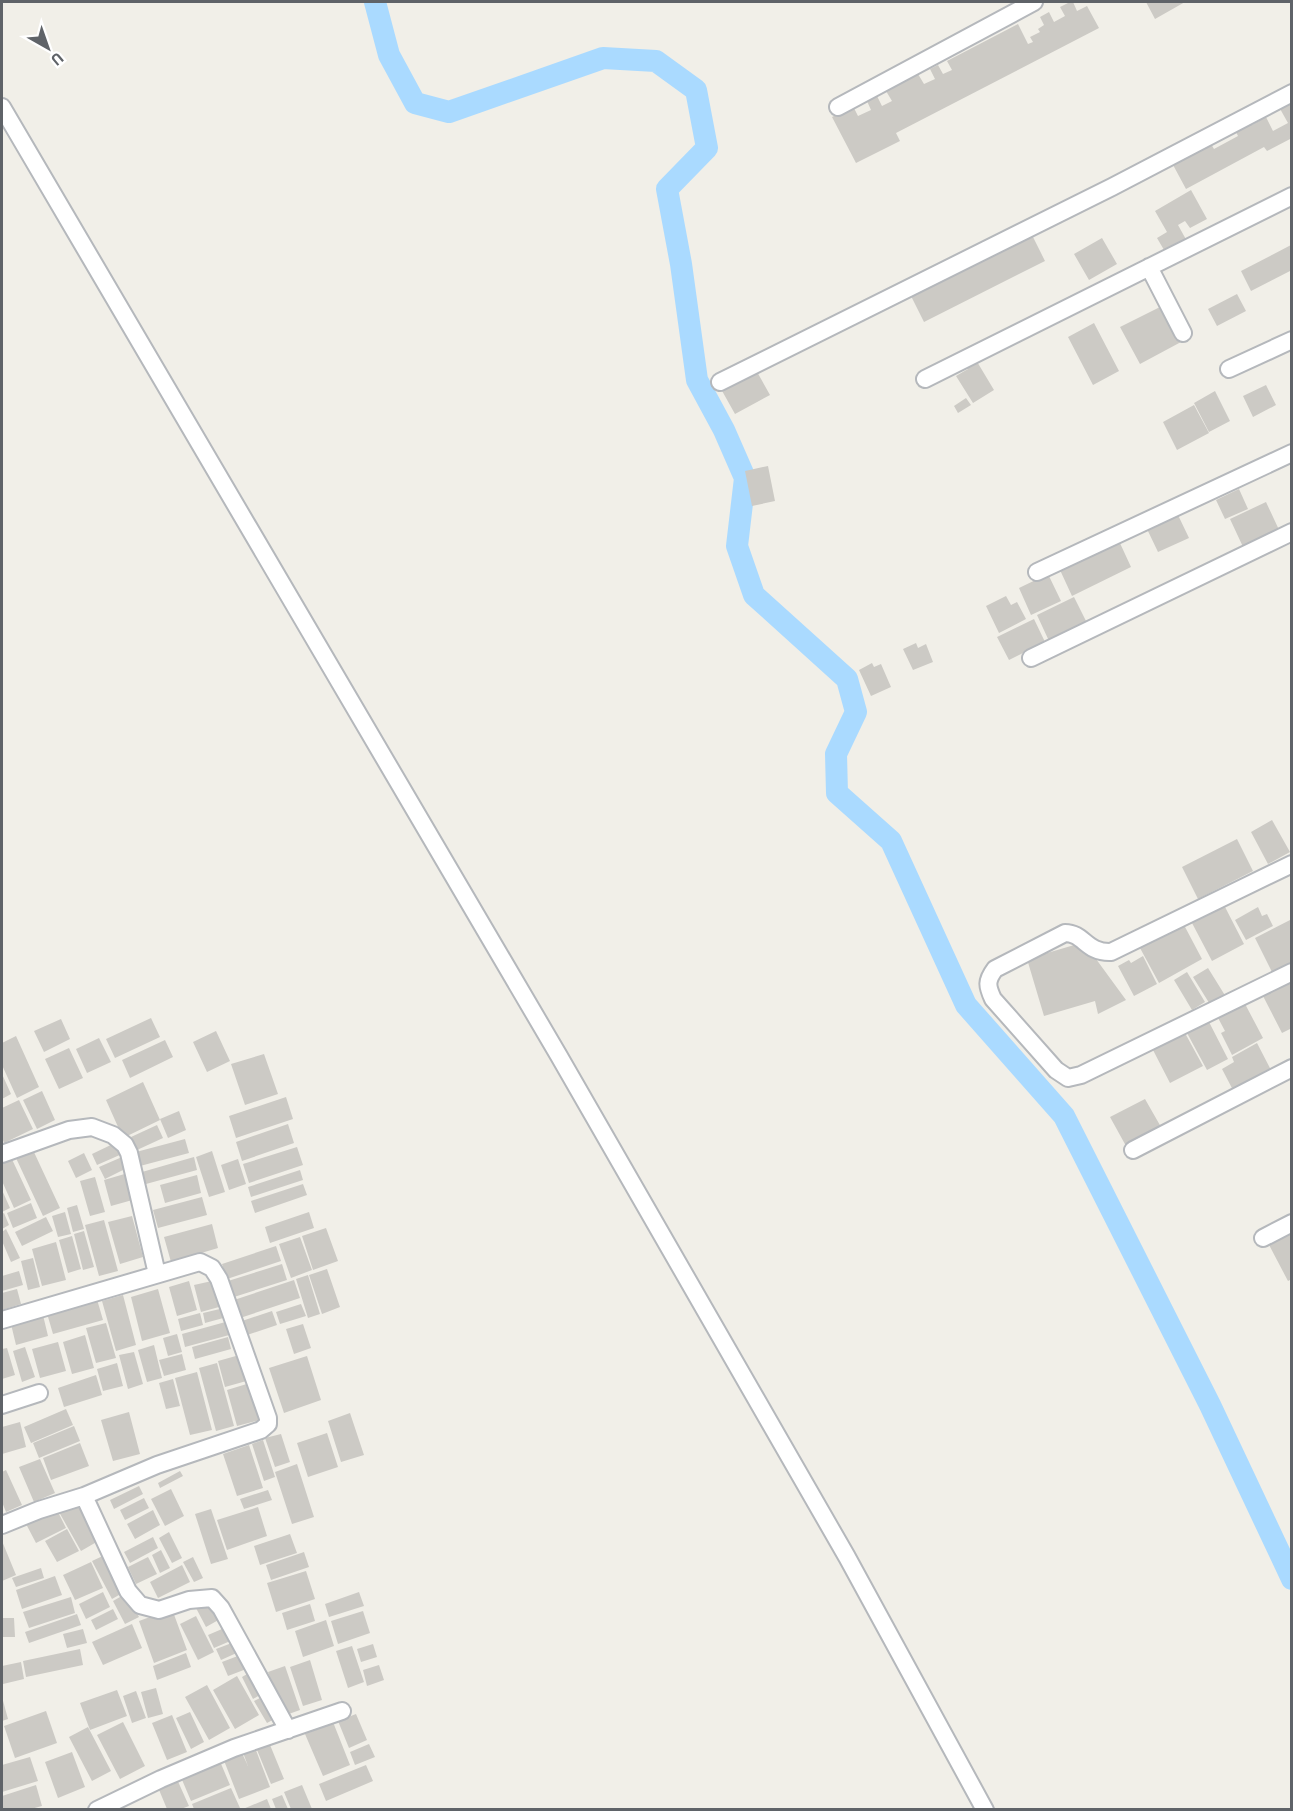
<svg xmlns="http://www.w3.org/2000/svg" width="1293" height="1811" viewBox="0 0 1293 1811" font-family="'Titillium Web',sans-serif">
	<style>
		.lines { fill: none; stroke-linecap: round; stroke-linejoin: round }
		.canal { stroke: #aadaff; stroke-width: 22 }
		.building { fill: #cccac5 }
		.minor-casing { stroke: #b5b8bc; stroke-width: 20 }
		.minor { stroke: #fff; stroke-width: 16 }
	</style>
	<rect width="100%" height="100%" fill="#f1efe8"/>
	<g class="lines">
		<!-- canal -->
		<path class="canal" d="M375,2L389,55L415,103L449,112L603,58L656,61L696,90L707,148L667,189L681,264L697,380L724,430L745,478L737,546L754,595L847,679L856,712L836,754L837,793L891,841L966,1005L1064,1116L1210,1405L1292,1579"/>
	</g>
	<!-- building -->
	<path class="building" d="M1070,2H1073L1077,11L1087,6L1099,28L896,133L900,141L856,163L832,117L853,106L858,116L871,110L867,101L877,96L882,106L892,101L886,91L918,74L924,84L935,79L930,69L938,65L943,74L952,70L947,61L1018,24L1028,44L1033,42L1030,37L1040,32L1038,29L1044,25L1040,17L1049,12L1054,22L1065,16L1060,7Z
		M1146,2H1185L1155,19Z
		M1292,100V138L1267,151L1264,147L1186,189L1172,163L1210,142L1214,149L1238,136L1234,128L1249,119L1252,125L1266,117L1273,131L1288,123L1279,107Z
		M1191,190L1207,219L1190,228L1185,221L1178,225L1188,243L1167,255L1157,238L1167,232L1155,211Z
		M1032,235L1045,261L924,322L911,296Z
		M1102,238L1117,264L1089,280L1074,254Z
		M1291,245L1292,270L1251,291L1241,271Z
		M1237,294L1246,311L1217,326L1208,309Z
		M1162,306L1181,342L1140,364L1120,327Z
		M1094,323L1119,371L1093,385L1068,337Z
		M976,360L994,390L973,403L956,376L968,369L966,366Z
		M756,370L770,395L735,414L721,389Z
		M1266,385L1276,405L1253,417L1243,396Z
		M1215,391L1230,421L1209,432L1194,403Z
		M966,398L971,405L958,413L954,406Z
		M1194,405L1209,433L1177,450L1163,422Z
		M768,466L775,501L752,506L745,471Z
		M1239,489L1248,509L1225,519L1216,500Z
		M1266,502L1280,532L1244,549L1230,519Z
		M1178,515L1189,538L1158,552L1147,529Z
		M1119,541L1131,567L1072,596L1060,570Z
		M1048,574L1061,601L1031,615L1019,588Z
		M1006,596L1011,605L1017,602L1026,619L999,633L986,606Z
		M1074,597L1087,623L1049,641L1037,615Z
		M1034,619L1045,642L1009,660L997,637Z
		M916,643L918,648L926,644L933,662L913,670L903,649Z
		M872,663L874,667L881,664L891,687L871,696L859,670Z
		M1272,820L1290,852L1268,864L1251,832Z
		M1237,839L1253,871L1198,899L1182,867Z
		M1224,905L1244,944L1212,961L1192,923Z
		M1258,907L1262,916L1267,914L1273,926L1246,940L1235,920Z
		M1292,919V962L1272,972L1255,938Z
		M1184,925L1202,959L1159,983L1140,948Z
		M1081,943L1088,948L1126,1000L1098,1014L1095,1001L1044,1016L1027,959Z
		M1143,956L1157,984L1134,996L1118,966L1129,960L1131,963Z
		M1208,968L1226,997L1211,1006L1193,977Z
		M1187,972L1205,1002L1192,1010L1174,980Z
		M1285,982L1286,985L1292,982V1028L1282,1033L1262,994Z
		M1244,1002L1263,1038L1232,1055L1221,1033L1225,1031L1217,1016Z
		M151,1018L160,1037L115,1058L106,1039Z
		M61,1019L70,1039L44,1052L34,1031Z
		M1209,1022L1228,1059L1207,1070L1187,1033Z
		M216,1031L230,1061L207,1072L193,1042Z
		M1185,1033L1203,1066L1170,1083L1153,1050Z
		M16,1036L39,1087L17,1098L2,1065V1043Z
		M99,1038L111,1062L87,1073L76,1049Z
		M165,1040L173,1057L130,1078L122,1060Z
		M1257,1043L1272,1072L1234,1092L1222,1069L1234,1062L1232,1057Z
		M69,1048L83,1078L59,1089L45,1059Z
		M264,1054L278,1094L245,1105L231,1064Z
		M2,1074L11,1094L2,1099Z
		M143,1082L160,1120L123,1138L106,1100Z
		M42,1091L55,1120L37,1129L23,1100Z
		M286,1097L293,1119L236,1138L229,1116Z
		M1145,1099L1161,1127L1126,1146L1110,1117Z
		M19,1100L33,1129L4,1143L2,1137V1108Z
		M179,1111L186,1130L168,1138L160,1119Z
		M288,1124L294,1143L242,1161L236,1142Z
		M157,1125L163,1138L137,1150L131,1137Z
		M185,1139L189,1153L140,1166L136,1152Z
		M117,1142L122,1154L97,1165L92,1154Z
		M297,1147L303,1165L249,1183L243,1164Z
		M33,1150L60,1208L43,1216L16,1158Z
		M212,1151L225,1192L209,1197L196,1157Z
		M84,1153L92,1170L76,1178L68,1161Z
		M10,1155L31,1200L14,1208L2,1181V1159Z
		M122,1157L127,1168L105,1179L99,1167Z
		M194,1157L197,1170L146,1184L142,1172Z
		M238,1159L246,1184L229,1190L221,1165Z
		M300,1170L303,1180L251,1197L248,1187Z
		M128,1173L136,1199L111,1206L104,1180Z
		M197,1175L201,1193L165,1203L160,1185Z
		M95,1177L105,1212L90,1216L80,1181Z
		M303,1184L307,1195L255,1213L251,1201Z
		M2,1190L10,1208L2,1212Z
		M202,1197L207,1215L158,1228L153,1210Z
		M31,1203L37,1218L13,1228L7,1213Z
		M77,1205L84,1229L73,1232L67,1208Z
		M65,1212L71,1234L58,1237L52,1216Z
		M309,1212L314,1228L270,1243L265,1227Z
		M4,1213L9,1225L2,1229V1214Z
		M132,1216L143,1257L120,1264L108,1222Z
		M46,1217L53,1231L22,1246L15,1232Z
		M104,1220L118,1271L99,1276L85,1225Z
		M212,1224L218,1248L171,1262L164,1237Z
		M326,1228L338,1261L313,1270L302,1236Z
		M6,1229L20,1258L11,1262L2,1241V1232Z
		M1292,1230V1279L1288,1281L1268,1243Z
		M84,1231L94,1267L83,1270L74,1234Z
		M72,1236L81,1269L68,1273L59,1240Z
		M300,1237L312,1270L291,1278L279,1244Z
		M56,1242L66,1280L42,1286L32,1249Z
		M276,1246L281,1261L227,1279L222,1264Z
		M33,1258L40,1287L28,1290L21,1261Z
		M282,1264L287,1280L234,1297L228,1281Z
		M327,1269L340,1307L322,1314L309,1275Z
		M19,1271L23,1285L2,1291V1276Z
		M308,1275L320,1314L308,1318L296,1279Z
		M294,1280L300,1298L240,1318L234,1300Z
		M189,1281L197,1310L177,1316L169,1287Z
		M212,1281L219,1307L201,1312L194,1285Z
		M17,1289L21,1304L2,1310V1293Z
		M158,1289L170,1333L142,1341L131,1297Z
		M123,1295L136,1345L116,1351L102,1301Z
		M96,1296L103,1320L53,1334L46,1310Z
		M301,1304L306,1316L280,1324L276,1312Z
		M224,1308L227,1317L205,1323L203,1313Z
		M42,1311L48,1336L16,1345L10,1320Z
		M272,1311L277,1325L244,1336L239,1322Z
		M200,1313L203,1325L181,1331L178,1319Z
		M229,1321L233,1334L185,1347L182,1334Z
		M106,1323L116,1358L96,1363L86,1328Z
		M303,1324L311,1348L294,1354L286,1329Z
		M177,1334L182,1352L168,1356L163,1338Z
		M85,1335L94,1368L72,1374L63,1342Z
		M228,1337L231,1349L195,1359L192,1347Z
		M58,1342L66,1371L40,1378L32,1349Z
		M154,1345L162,1378L147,1382L138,1350Z
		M25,1347L35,1377L22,1382L13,1351Z
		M7,1348L15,1375L2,1379V1349Z
		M134,1352L143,1384L128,1389L119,1355Z
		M182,1354L186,1370L164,1376L159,1360Z
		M243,1354L250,1380L225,1387L218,1361Z
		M307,1356L321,1400L284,1413L269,1368Z
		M117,1363L123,1386L103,1391L97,1369Z
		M217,1363L234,1426L216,1431L199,1368Z
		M197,1372L212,1430L190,1435L175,1378Z
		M96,1375L102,1395L64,1407L58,1388Z
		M173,1379L180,1406L166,1409L159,1383Z
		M250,1383L260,1420L237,1426L227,1390Z
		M66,1409L73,1425L31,1443L24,1427Z
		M129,1412L140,1454L113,1461L101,1420Z
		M350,1413L364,1455L341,1462L328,1421Z
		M20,1422L26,1447L2,1454V1427Z
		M74,1426L80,1441L39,1458L33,1443Z
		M327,1433L338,1467L308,1477L297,1443Z
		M281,1434L290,1462L275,1467L265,1438Z
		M263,1440L275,1477L264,1481L252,1444Z
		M80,1443L89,1466L51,1480L43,1458Z
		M249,1445L263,1488L237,1496L223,1454Z
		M40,1459L55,1493L34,1502L19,1467Z
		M297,1464L314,1517L292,1524L275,1472Z
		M6,1470L22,1505L6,1512L2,1502V1472Z
		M180,1471L183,1476L160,1488L158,1483Z
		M139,1486L143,1494L114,1509L110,1500Z
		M171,1489L184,1516L165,1526L151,1499Z
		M268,1490L272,1500L244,1509L240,1499Z
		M144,1498L149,1508L125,1520L120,1510Z
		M79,1501L100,1540L81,1551L59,1512Z
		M55,1506L66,1528L36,1543L25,1522Z
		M258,1507L267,1536L227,1550L217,1520Z
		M211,1509L228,1559L211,1564L195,1514Z
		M153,1510L160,1525L135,1539L127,1524Z
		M67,1529L79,1551L57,1562L45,1541Z
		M169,1532L182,1558L172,1563L159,1538Z
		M290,1534L297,1553L260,1565L254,1546Z
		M153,1537L158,1548L130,1563L124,1552Z
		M2,1541L16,1575L2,1581Z
		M161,1550L170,1568L160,1573L152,1555Z
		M304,1552L309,1567L271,1580L266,1565Z
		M107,1554L126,1591L112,1599L92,1561Z
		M148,1557L157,1574L136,1584L128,1567Z
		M193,1557L203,1578L194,1582L183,1562Z
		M91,1562L103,1588L75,1600L63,1575Z
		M182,1565L190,1582L158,1598L150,1582Z
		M41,1568L44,1578L16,1587L12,1578Z
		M306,1571L315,1599L276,1612L267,1583Z
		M55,1576L62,1595L22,1609L16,1590Z
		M103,1592L110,1607L86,1619L79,1604Z
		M359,1592L364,1606L329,1617L325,1604Z
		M127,1593L139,1617L125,1624L113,1601Z
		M71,1597L75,1613L29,1628L23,1612Z
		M212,1600L222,1618L206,1627L196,1608Z
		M310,1604L315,1621L287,1630L282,1613Z
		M113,1609L118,1619L96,1630L91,1620Z
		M172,1609L187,1650L154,1663L139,1621Z
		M363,1611L370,1633L338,1644L331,1621Z
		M77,1614L81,1625L29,1643L25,1632Z
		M196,1616L214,1652L198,1660L180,1624Z
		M2,1618H14L15,1637H2Z
		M326,1620L334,1646L303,1657L295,1631Z
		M132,1624L142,1648L103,1665L92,1642Z
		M229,1626L235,1639L214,1648L208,1635Z
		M83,1629L87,1643L67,1648L63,1634Z
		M237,1641L241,1651L221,1660L216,1649Z
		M373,1644L377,1657L361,1662L357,1649Z
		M352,1646L364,1682L348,1688L336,1651Z
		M80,1649L83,1665L26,1677L23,1661Z
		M186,1653L191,1667L157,1680L153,1666Z
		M243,1654L249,1668L228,1676L222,1662Z
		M310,1660L322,1700L303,1706L290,1667Z
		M21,1662L24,1679L3,1684L2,1666Z
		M379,1665L384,1680L367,1686L363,1670Z
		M285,1666L300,1710L283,1716L268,1672Z
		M254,1670L265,1692L253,1699L242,1677Z
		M237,1676L259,1715L235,1729L213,1690Z
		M207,1685L230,1728L209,1740L185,1697Z
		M156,1688L163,1714L148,1718L141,1692Z
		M117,1690L127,1716L90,1730L80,1703Z
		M136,1691L146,1718L132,1723L123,1696Z
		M266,1695L278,1717L267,1723L254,1701Z
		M2,1697L8,1719L2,1721Z
		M46,1711L57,1743L15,1758L4,1726Z
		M190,1712L204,1742L191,1749L176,1718Z
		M356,1714L367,1740L349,1748L338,1721Z
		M172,1715L187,1752L167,1760L152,1723Z
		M123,1722L145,1766L120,1779L97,1735Z
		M333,1722L350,1765L323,1776L305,1734Z
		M88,1727L111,1771L92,1781L69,1737Z
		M268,1740L284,1779L271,1784L255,1745Z
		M369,1744L375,1757L355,1765L350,1752Z
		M254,1745L270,1787L239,1799L223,1758L241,1751L248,1766L242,1750Z
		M72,1752L85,1787L58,1798L45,1762Z
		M30,1757L38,1781L2,1792V1765Z
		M219,1759L230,1785L191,1801L180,1775Z
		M366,1765L373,1781L326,1801L319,1784Z
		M176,1777L189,1806L181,1809H167L157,1785Z
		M36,1785L42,1806L31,1809H2V1796Z
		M302,1785L312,1809H291L284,1792Z
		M231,1788L240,1808L194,1809L192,1804Z
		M282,1795L288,1809H276L272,1799Z
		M267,1799L271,1809H243Z"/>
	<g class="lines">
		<!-- minor casing -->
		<g class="minor-casing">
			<path id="minor" d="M2,107L559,1056L847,1557L985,1810
				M838,107L1034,2
				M1149,267L1183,333
				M1229,369L1292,340
				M925,379L1292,196
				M720,382L1112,187L1292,93
				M1037,572L1292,453
				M1031,658L1292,532
				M1292,864L1111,952C1086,953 1084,933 1065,933L995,969C986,981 987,986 993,999L1056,1070L1068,1078L1081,1075L1292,972
				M1133,1150L1292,1068
				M2,1154L69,1130L92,1127L113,1135L125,1145L129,1153L157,1274
				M1263,1238L1292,1223
				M2,1320L200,1262L212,1268L219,1279L268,1418V1424L261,1430L157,1465L84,1496L39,1510L2,1525
				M2,1405L39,1393
				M84,1496L128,1591L140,1605L159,1610L189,1600L212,1598L221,1608L288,1730
				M97,1810L161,1779L234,1748L342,1711"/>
		</g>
		<!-- minor -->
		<use href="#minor" class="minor"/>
	</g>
	<!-- border -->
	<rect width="1293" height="1811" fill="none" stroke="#5f6368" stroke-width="6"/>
	<!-- north arrow -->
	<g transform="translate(48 48) rotate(140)" stroke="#ffffff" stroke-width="4.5" paint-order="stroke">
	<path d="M0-4.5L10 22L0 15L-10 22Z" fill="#5f6368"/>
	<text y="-9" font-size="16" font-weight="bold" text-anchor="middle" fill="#5f6368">U</text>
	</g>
</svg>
